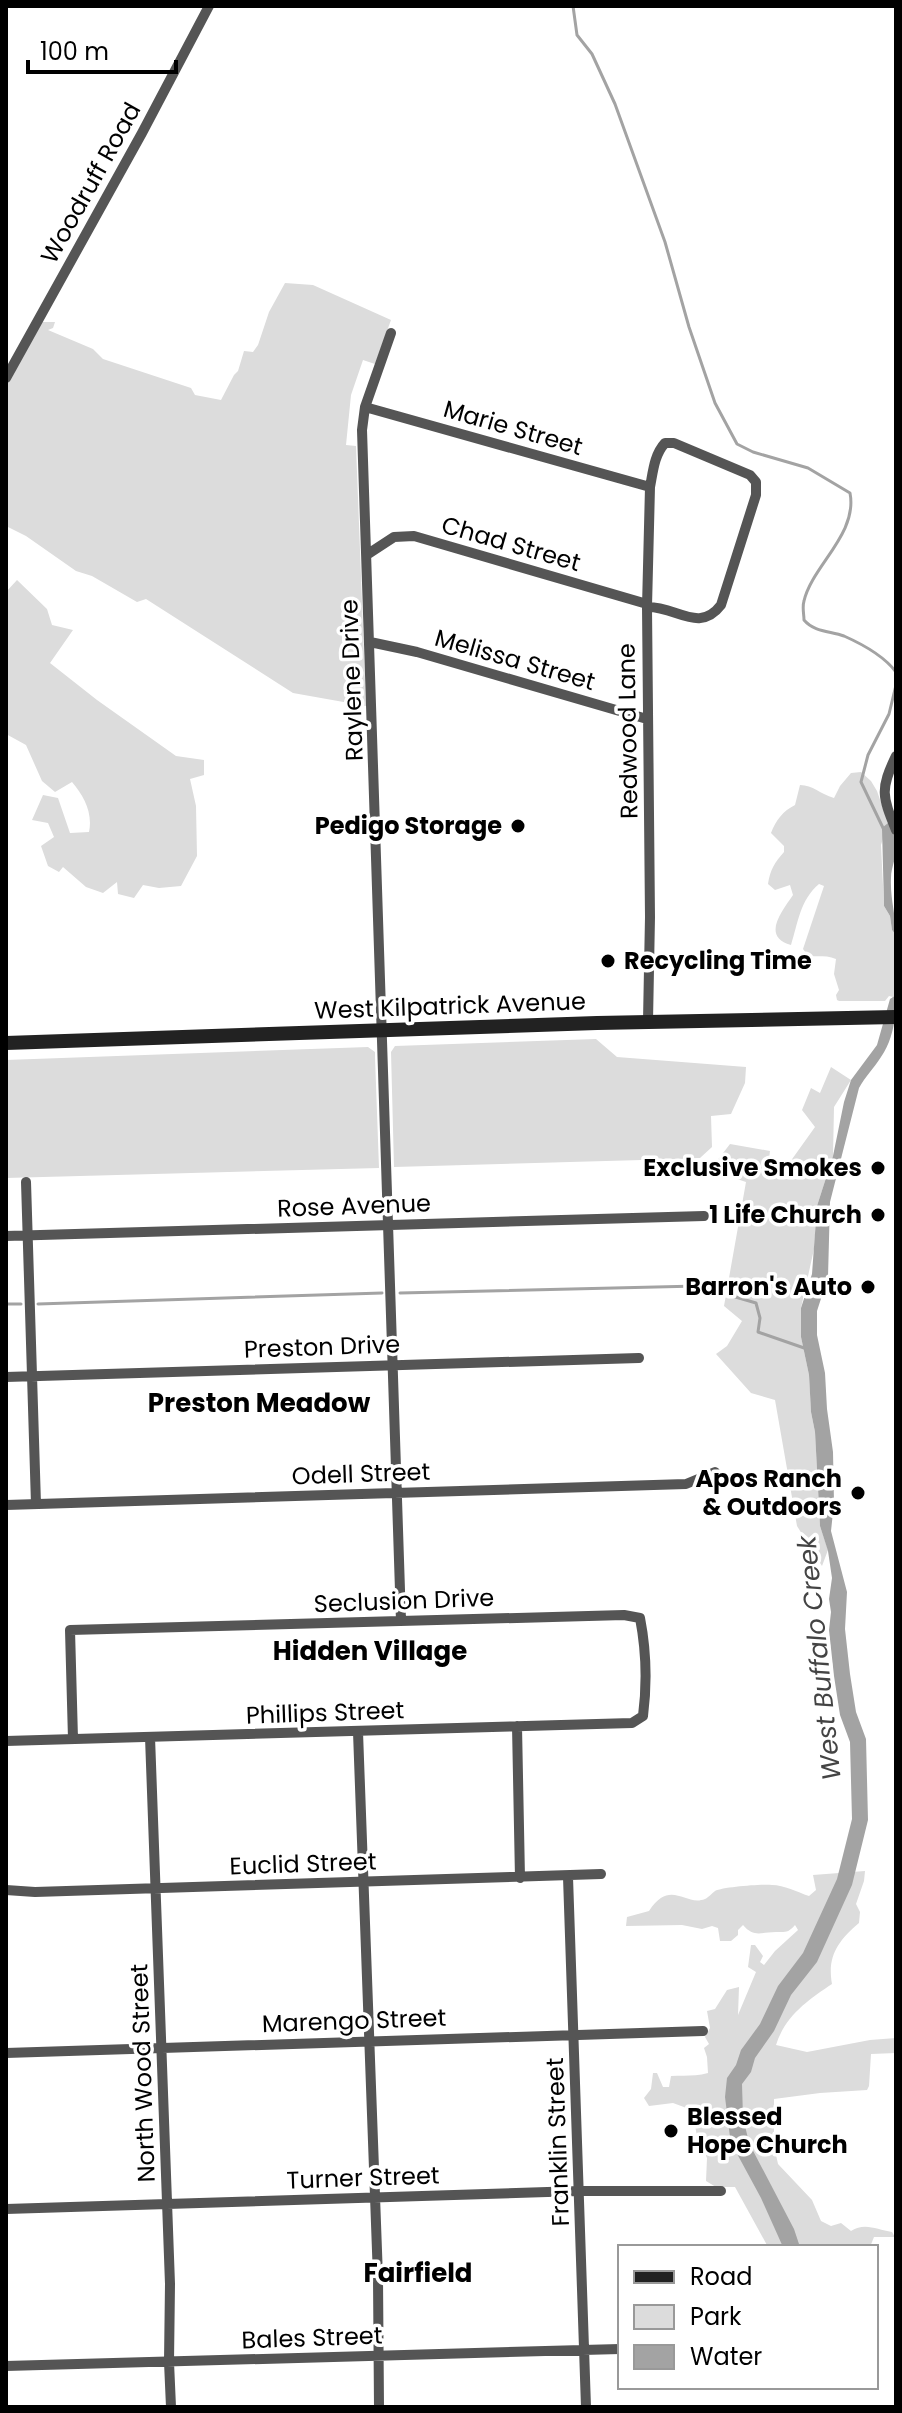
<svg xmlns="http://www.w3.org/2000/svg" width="902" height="2413" viewBox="0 0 902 2413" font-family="Poppins,sans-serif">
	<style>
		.green { fill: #dcdcdc }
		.water { fill: #a3a3a3 }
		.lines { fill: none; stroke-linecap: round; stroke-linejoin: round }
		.stream { stroke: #a3a3a3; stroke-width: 3 }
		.street { stroke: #555; stroke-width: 10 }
		.secondary { stroke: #222; stroke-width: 14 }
		.poi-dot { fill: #000; stroke: #fff; stroke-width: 3 }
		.labels { text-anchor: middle; stroke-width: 7; stroke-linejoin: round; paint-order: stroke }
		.street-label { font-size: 24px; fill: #000; stroke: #fff }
		.poi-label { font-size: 24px; font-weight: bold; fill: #000; stroke: #fff; text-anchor: end }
		.neighbourhood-label { font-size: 26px; font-weight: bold; fill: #000; stroke: #fff }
		.water-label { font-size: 26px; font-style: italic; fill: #444; stroke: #fff }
	</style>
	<rect width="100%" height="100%" fill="#fff"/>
	<!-- green -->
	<path class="green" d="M285,283L313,285L391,320L375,364L363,360L351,395L346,445L356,446L366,706L293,693L146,599L137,602L92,576L76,571L26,536L6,526V386L41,322H55L53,328L48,330L93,349L103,359L191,388L195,395L221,400L234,375L238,371L244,351L253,352L258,345L269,312Z
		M17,580L47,609L52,625L73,630L50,663L97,700L176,756L204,760V775L190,779L196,806L197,856L181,886L159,888L143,885L134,898L118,894L117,882L103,893L86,887L63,867L59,872L48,866L41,846L54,837L48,823L32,820L43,795L58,798L70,833L89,832C93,813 84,796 72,782L55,792L42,781L26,745L6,734V592Z
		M861,772L871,781L877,791L888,823L881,845L884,906L890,916L892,930L896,935V995L893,997L889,996L885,1001H839L837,1000L836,995L839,990L834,974L836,959C827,955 818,957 808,956L803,949L824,886L819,884C800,900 798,923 791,945C761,937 782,911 793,895L790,885L775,890L768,884C770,870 775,862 784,852V846L771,833C776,820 783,811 795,805L800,785C813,785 820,794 834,798L840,786L851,773Z
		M596,1039L617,1057L746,1067L745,1083L731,1114L711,1116L712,1147L700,1158L677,1159L394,1167L391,1052L395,1046Z
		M368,1047L375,1052V1057L379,1168L6,1178V1060Z
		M831,1067L851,1080L834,1107L833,1156L817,1206L814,1249L801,1308V1337L809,1375L811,1412L815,1432L820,1526L828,1550L822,1566L797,1526L775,1400L751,1393L716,1354L727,1346L742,1321L724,1306L746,1182L710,1170L730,1144L770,1151L768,1166L785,1169L815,1127L802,1110L811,1088L820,1093Z
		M865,1871L864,1881L856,1904L860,1912L859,1923C838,1941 827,1956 832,1984C808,2000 785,2016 776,2045L807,2052L870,2040L896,2038V2053L871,2054L869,2086L867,2090L820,2093L774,2099V2146L778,2164L812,2200L821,2221L831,2226L841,2223L851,2231C865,2222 877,2230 892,2232L895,2237H874L870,2247H768L735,2187H716L706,2181L707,2158L697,2136L692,2110L673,2103L649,2106L644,2098L651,2089L653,2073H657L663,2087H669L671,2076C684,2075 695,2077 708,2073L707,2057L704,2048L709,2044L705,2037L710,2028L707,2011L715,2009L727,1990L739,1987L738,2015L756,1972L748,1967L751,1945H755L763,1956L760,1962L764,1965L775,1951L798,1930L795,1925C788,1933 786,1932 776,1932C761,1932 754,1938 743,1925L738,1930V1935L731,1941H720L718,1928L712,1926L702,1929L682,1925L626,1926L627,1917L649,1911C671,1878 685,1907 705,1899C708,1898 712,1893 715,1891C723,1887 761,1884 772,1885C784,1885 797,1892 809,1896L816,1890L813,1875Z"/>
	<!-- water -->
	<path class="water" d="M888,823C891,827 895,830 896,834C901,849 891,864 891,878C890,899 896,916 896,935L892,930L890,916L884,906L882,828Z
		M896,995C896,1016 894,1038 881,1057C874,1068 865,1077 859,1088L830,1202L828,1277L817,1311V1335L825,1373L827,1409L833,1452L834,1503L831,1531L847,1592L845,1629L850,1674L856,1712L866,1739L868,1820L852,1885L817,1962L791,1995L774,2031L755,2058L751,2072L742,2084L743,2117L749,2143L794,2229L800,2247H783L761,2198L735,2150L730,2137L725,2097L727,2078L736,2065L741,2050L760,2024L778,1986L803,1953L837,1879L852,1819L850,1742L840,1715L834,1676L829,1630L831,1612L829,1599L832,1578L828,1551L820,1526L815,1432L811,1412L809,1375L801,1337V1308L812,1274L817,1206L833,1156L844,1102L851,1080L877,1045L890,999Z"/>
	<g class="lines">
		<!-- stream -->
		<path class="stream" d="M573,6L577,35L592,54L615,104L665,242L689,327L715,403L737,444L753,452L808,468L850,493C858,534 812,566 804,601C802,607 804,614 804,620C814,632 830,631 844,636C862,644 884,656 896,672
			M884,830L861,782L868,755L889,714L896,685
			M400,1293L698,1286L756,1303L760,1318L758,1332L807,1349
			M6,1304H21
			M38,1304L382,1293"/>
		<!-- street -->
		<path class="street" d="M391,333L365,407L362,430L401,1621
			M6,378L142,133L209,6
			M365,407L650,487
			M368,554L394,537L414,536L647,604
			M647,607C676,606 699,634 721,605L756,495V482L750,475L674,443H665C654,455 653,472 650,487L647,607L650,917L648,1021
			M370,642L417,652L647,719
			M896,756C880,789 882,796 896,830
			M26,1182L36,1504
			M6,1236L704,1216
			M6,1377L639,1358
			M6,1505L686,1484L715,1472
			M517,1726L520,1878
			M358,1732L378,2278L379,2407
			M150,1737L170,2284L169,2362L171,2407
			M6,1741L632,1723L643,1716C647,1685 646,1649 640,1618L624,1615L70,1630L73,1739
			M568,1877L586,2407
			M6,1890L35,1892L601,1874
			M6,2053L703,2031
			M6,2209L579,2191H721
			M6,2366L620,2349"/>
		<!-- secondary -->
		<path class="secondary" d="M6,1043L597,1023L896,1017"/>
	</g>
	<!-- markers -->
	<g class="poi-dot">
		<circle cx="518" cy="826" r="8"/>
		<circle cx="608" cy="961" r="8"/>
		<circle cx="878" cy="1168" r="8"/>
		<circle cx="878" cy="1215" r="8"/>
		<circle cx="868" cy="1287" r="8"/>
		<circle cx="858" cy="1493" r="8"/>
		<circle cx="671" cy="2131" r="8"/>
	</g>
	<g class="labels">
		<!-- street labels -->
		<g class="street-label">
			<text transform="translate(91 183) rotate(-61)" y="8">Woodruff Road</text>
			<text transform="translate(513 428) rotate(16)" y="8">Marie Street</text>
			<text transform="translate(511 544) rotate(16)" y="8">Chad Street</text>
			<text transform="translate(515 660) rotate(16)" y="8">Melissa Street</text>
			<text transform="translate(352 680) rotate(-92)" y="8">Raylene Drive</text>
			<text transform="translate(628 731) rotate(-91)" y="8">Redwood Lane</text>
			<text transform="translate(450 1006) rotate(-2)" y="8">West Kilpatrick Avenue</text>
			<text transform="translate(354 1206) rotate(-2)" y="8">Rose Avenue</text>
			<text transform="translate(322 1347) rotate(-2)" y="8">Preston Drive</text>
			<text transform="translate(361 1474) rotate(-2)" y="8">Odell Street</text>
			<text transform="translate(404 1601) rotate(-2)" y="8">Seclusion Drive</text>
			<text transform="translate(325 1713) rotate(-2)" y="8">Phillips Street</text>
			<text transform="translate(303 1864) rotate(-2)" y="8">Euclid Street</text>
			<text transform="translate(354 2021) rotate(-2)" y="8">Marengo Street</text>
			<text transform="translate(143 2073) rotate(-92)" y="8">North Wood Street</text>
			<text transform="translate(558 2142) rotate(-92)" y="8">Franklin Street</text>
			<text transform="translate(363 2178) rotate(-2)" y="8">Turner Street</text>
			<text transform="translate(312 2338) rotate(-2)" y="8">Bales Street</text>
		</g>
		<!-- poi labels -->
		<g class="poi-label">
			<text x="502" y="834">Pedigo Storage</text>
			<text x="624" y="969" text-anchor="start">Recycling Time</text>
			<text x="862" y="1176">Exclusive Smokes</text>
			<text x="862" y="1223">1 Life Church</text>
			<text x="852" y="1295">Barron's Auto</text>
			<text x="842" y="1487">Apos Ranch<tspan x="842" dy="28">&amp; Outdoors</tspan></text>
			<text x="687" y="2125" text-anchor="start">Blessed<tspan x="687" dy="28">Hope Church</tspan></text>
		</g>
		<!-- neighbourhood labels -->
		<g class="neighbourhood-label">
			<text x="259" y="1412">Preston Meadow</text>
			<text x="370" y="1660">Hidden Village</text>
			<text x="418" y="2282">Fairfield</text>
		</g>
		<!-- water labels -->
		<g class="water-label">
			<text transform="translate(819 1658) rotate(-96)" y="9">West Buffalo Creek</text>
		</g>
	</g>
	<!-- border -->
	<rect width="902" height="2413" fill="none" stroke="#000000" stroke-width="16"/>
	<!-- legend -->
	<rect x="618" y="2245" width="260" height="144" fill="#ffffff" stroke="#999999" stroke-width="2"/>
	<rect x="634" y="2271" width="40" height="12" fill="#222222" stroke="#999999" stroke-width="2"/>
	<text x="690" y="2285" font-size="24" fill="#000000">Road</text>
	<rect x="634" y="2305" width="40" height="24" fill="#dcdcdc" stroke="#999999" stroke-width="2"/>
	<text x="690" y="2325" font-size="24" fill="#000000">Park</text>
	<rect x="634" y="2345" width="40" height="24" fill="#a3a3a3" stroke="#999999" stroke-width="2"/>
	<text x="690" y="2365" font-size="24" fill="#000000">Water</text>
	<!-- scale -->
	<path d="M28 60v12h148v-12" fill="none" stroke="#000000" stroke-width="4"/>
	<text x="40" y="60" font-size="24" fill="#000000" stroke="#ffffff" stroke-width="6" paint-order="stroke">100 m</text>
</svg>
